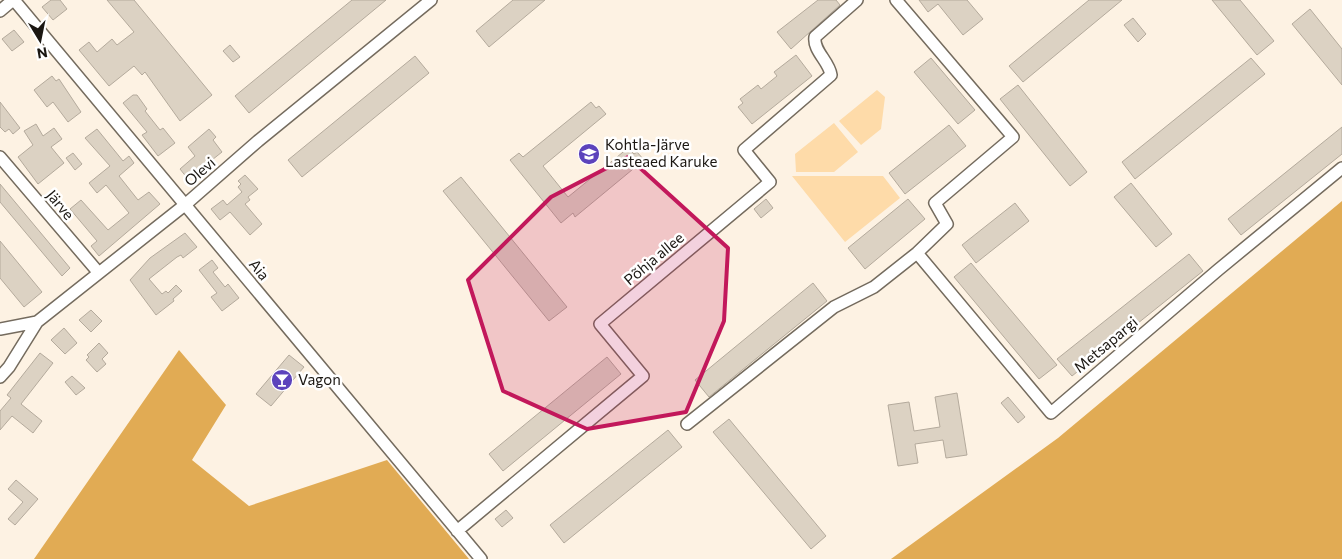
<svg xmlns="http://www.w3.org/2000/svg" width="1342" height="559" viewBox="0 0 1342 559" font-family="Commissioner,sans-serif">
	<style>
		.green { fill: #fedba9 }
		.forest { fill: #e1ab54 }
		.building { fill: #dcd2c3; stroke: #b4aa9c }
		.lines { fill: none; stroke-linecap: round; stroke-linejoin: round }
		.minor-casing { stroke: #746b5e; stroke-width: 14 }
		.minor { stroke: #fff; stroke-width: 11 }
		.marked { fill: #c2185b; fill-opacity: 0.2; stroke: #c2185b; stroke-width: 4; stroke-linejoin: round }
		.labels { text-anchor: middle; stroke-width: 5; stroke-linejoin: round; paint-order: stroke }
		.poi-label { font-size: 15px; fill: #1b1712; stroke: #fff; text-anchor: start }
		.street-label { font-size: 15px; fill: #1b1712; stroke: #fff }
	</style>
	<rect width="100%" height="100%" fill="#fdf2e3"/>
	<!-- green -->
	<path class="green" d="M877,90L885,97L881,129L861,145L839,121Z
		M834,123L858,152L834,172H796L795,154Z
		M792,176H883L900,198L845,242Z"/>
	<!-- forest -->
	<path class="forest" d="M1342,201V559H891L1058,438Z
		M179,350L226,405L192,460L249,506L387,460L469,559H34Z"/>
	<!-- building -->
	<path class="building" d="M51,0H60L67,9L53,20L42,7Z
		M107,0H134L212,95L180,121L145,72L142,75L134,66L109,86L79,50L89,42L97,52L112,39L117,45L134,32Z
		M352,0H386L249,113L235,96Z
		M513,0H545L489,47L476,31Z
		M818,0H836L840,5L791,49L777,32Z
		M919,0H967L983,19L963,35L938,4L928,12Z
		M1089,0H1122L1023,82L1009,66Z
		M1212,0H1240L1274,41L1257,55Z
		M1310,9L1342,49V85L1292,24Z
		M1133,18L1146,34L1138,42L1124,25Z
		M14,30L24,42L12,51L2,39Z
		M230,45L240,57L233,62L223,51Z
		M796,55L812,76L752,124L738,107L743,103L740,99L758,85L761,89L777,76L774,72Z
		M415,56L429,73L302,177L288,160Z
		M931,58L975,110L958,124L914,72Z
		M1251,58L1265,74L1135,179L1122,162Z
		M52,76L56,81L59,79L81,112L68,122L53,102L47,107L34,90Z
		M1018,85L1087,172L1070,186L1000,99Z
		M133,95H137L147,109L145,111L160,130L163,128L175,143L158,156L142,135L147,132L123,103Z
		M0,102L20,128L13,134L9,129L5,132L0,127Z
		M591,102L596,108L599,106L606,114L543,166L568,197L628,148L634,154L637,152L644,160L575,217L573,213L561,223L510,160L519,153L523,157Z
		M36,124L43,136L54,128L62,139L51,147L64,163L38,184L18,157L33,145L24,131Z
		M949,125L966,146L905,194L889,173Z
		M1342,127V154L1241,235L1228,219Z
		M97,129L123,161L129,156L134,163L119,176L138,200L149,192L160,204L99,256L91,246L97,241L70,209L81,200L108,230L129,213L106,185L97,193L89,183L110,166L85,138Z
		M209,129L216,137L213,140L222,152L188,179L180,169L195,156L188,147Z
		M73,153L82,164L75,170L66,158Z
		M245,175L258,189L248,197L250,200L245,204L262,224L250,235L230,212L220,220L211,209L223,200L227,205L242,192L238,187L241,184L238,181Z
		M461,177L567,307L549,321L443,191Z
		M1131,183L1172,234L1156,247L1114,197Z
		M0,184L70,268L62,276L0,202Z
		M766,199L773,208L761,218L754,209Z
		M908,199L925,219L865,269L848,248Z
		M1015,203L1029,221L976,263L962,245Z
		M185,233L197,247L183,258L181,255L177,257L149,279L162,294L166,291L168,293L176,285L182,291L173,299L174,301L156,315L130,280L150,258Z
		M0,241L42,292L24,307L0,278Z
		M1189,254L1203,271L1072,376L1057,359Z
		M212,260L218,268L213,272L225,287L228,284L239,298L222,311L211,297L217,293L199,270Z
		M971,263L1057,365L1039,379L954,277Z
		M813,283L827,301L709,397L695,380Z
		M91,310L102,321L91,332L79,320Z
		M64,328L77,343L65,354L51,340Z
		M99,343L108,353L102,359L106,364L97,372L86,360L89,357L87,355Z
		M40,353L53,363L21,404L42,421L33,433L12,416L0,430V411L11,398L7,395Z
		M289,355L304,367L271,406L256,394Z
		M607,357L621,374L503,471L489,454Z
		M72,376L85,388L76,395L65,382Z
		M957,393L967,455L946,458L943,440L915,444L918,463L898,466L888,405L909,402L914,431L940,427L935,397Z
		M1008,397L1025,417L1018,423L1001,403Z
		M729,419L826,536L811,549L713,432Z
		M668,430L682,447L564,543L550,525Z
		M16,480L38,499L15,525L8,519L23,502L8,489Z
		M506,510L513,518L502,527L495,519Z"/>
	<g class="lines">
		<!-- minor casing -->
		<g class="minor-casing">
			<path id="minor" d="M14,0L481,559
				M0,11L13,0
				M0,157L98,272
				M917,253L1051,413L1218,270L1342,168
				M0,329L37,322
				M0,377L9,367L37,322L186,204L258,141L431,0
				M687,424L834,307L874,287L917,253L947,224L935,203L1013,137L896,0
				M457,531L643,376L600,324L770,182L744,150L831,75C829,61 813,51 815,37L857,0"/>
		</g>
		<!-- minor -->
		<use href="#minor" class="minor"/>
	</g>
	<!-- marked area -->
	<path class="marked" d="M628,157L728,248L724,321L686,412L587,429L503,391L468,280L551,197Z"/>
	<!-- icons -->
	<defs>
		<g id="school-disc" transform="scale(1.125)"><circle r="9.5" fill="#5c43bc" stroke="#fff"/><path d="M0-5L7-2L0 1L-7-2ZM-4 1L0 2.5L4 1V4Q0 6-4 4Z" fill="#fff"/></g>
		<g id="bar-disc" transform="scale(1.125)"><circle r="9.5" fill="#5c43bc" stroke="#fff"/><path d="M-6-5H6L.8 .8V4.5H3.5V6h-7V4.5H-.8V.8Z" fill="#fff"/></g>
	</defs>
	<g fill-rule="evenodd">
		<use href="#school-disc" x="589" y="154"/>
		<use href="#bar-disc" x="282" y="380"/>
	</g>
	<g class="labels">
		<!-- poi labels -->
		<g class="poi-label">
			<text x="605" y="150">Kohtla-Järve<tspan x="605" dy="17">Lasteaed Karuke</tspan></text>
			<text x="298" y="385">Vagon</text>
		</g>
		<!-- street labels -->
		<g class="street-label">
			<text transform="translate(200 172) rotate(-41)" y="5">Olevi</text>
			<text transform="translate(60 205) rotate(50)" y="5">Järve</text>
			<text transform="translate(654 259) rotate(-40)" y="5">Põhja allee</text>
			<text transform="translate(259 270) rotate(51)" y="5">Aia</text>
			<text transform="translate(1106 345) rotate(-40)" y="5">Metsapargi</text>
		</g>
	</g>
	<!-- north arrow -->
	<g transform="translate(40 40) rotate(170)" stroke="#ffffff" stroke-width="4" paint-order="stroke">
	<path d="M0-4L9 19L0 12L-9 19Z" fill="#1b1712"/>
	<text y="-8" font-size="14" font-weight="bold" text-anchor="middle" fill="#1b1712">N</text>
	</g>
</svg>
